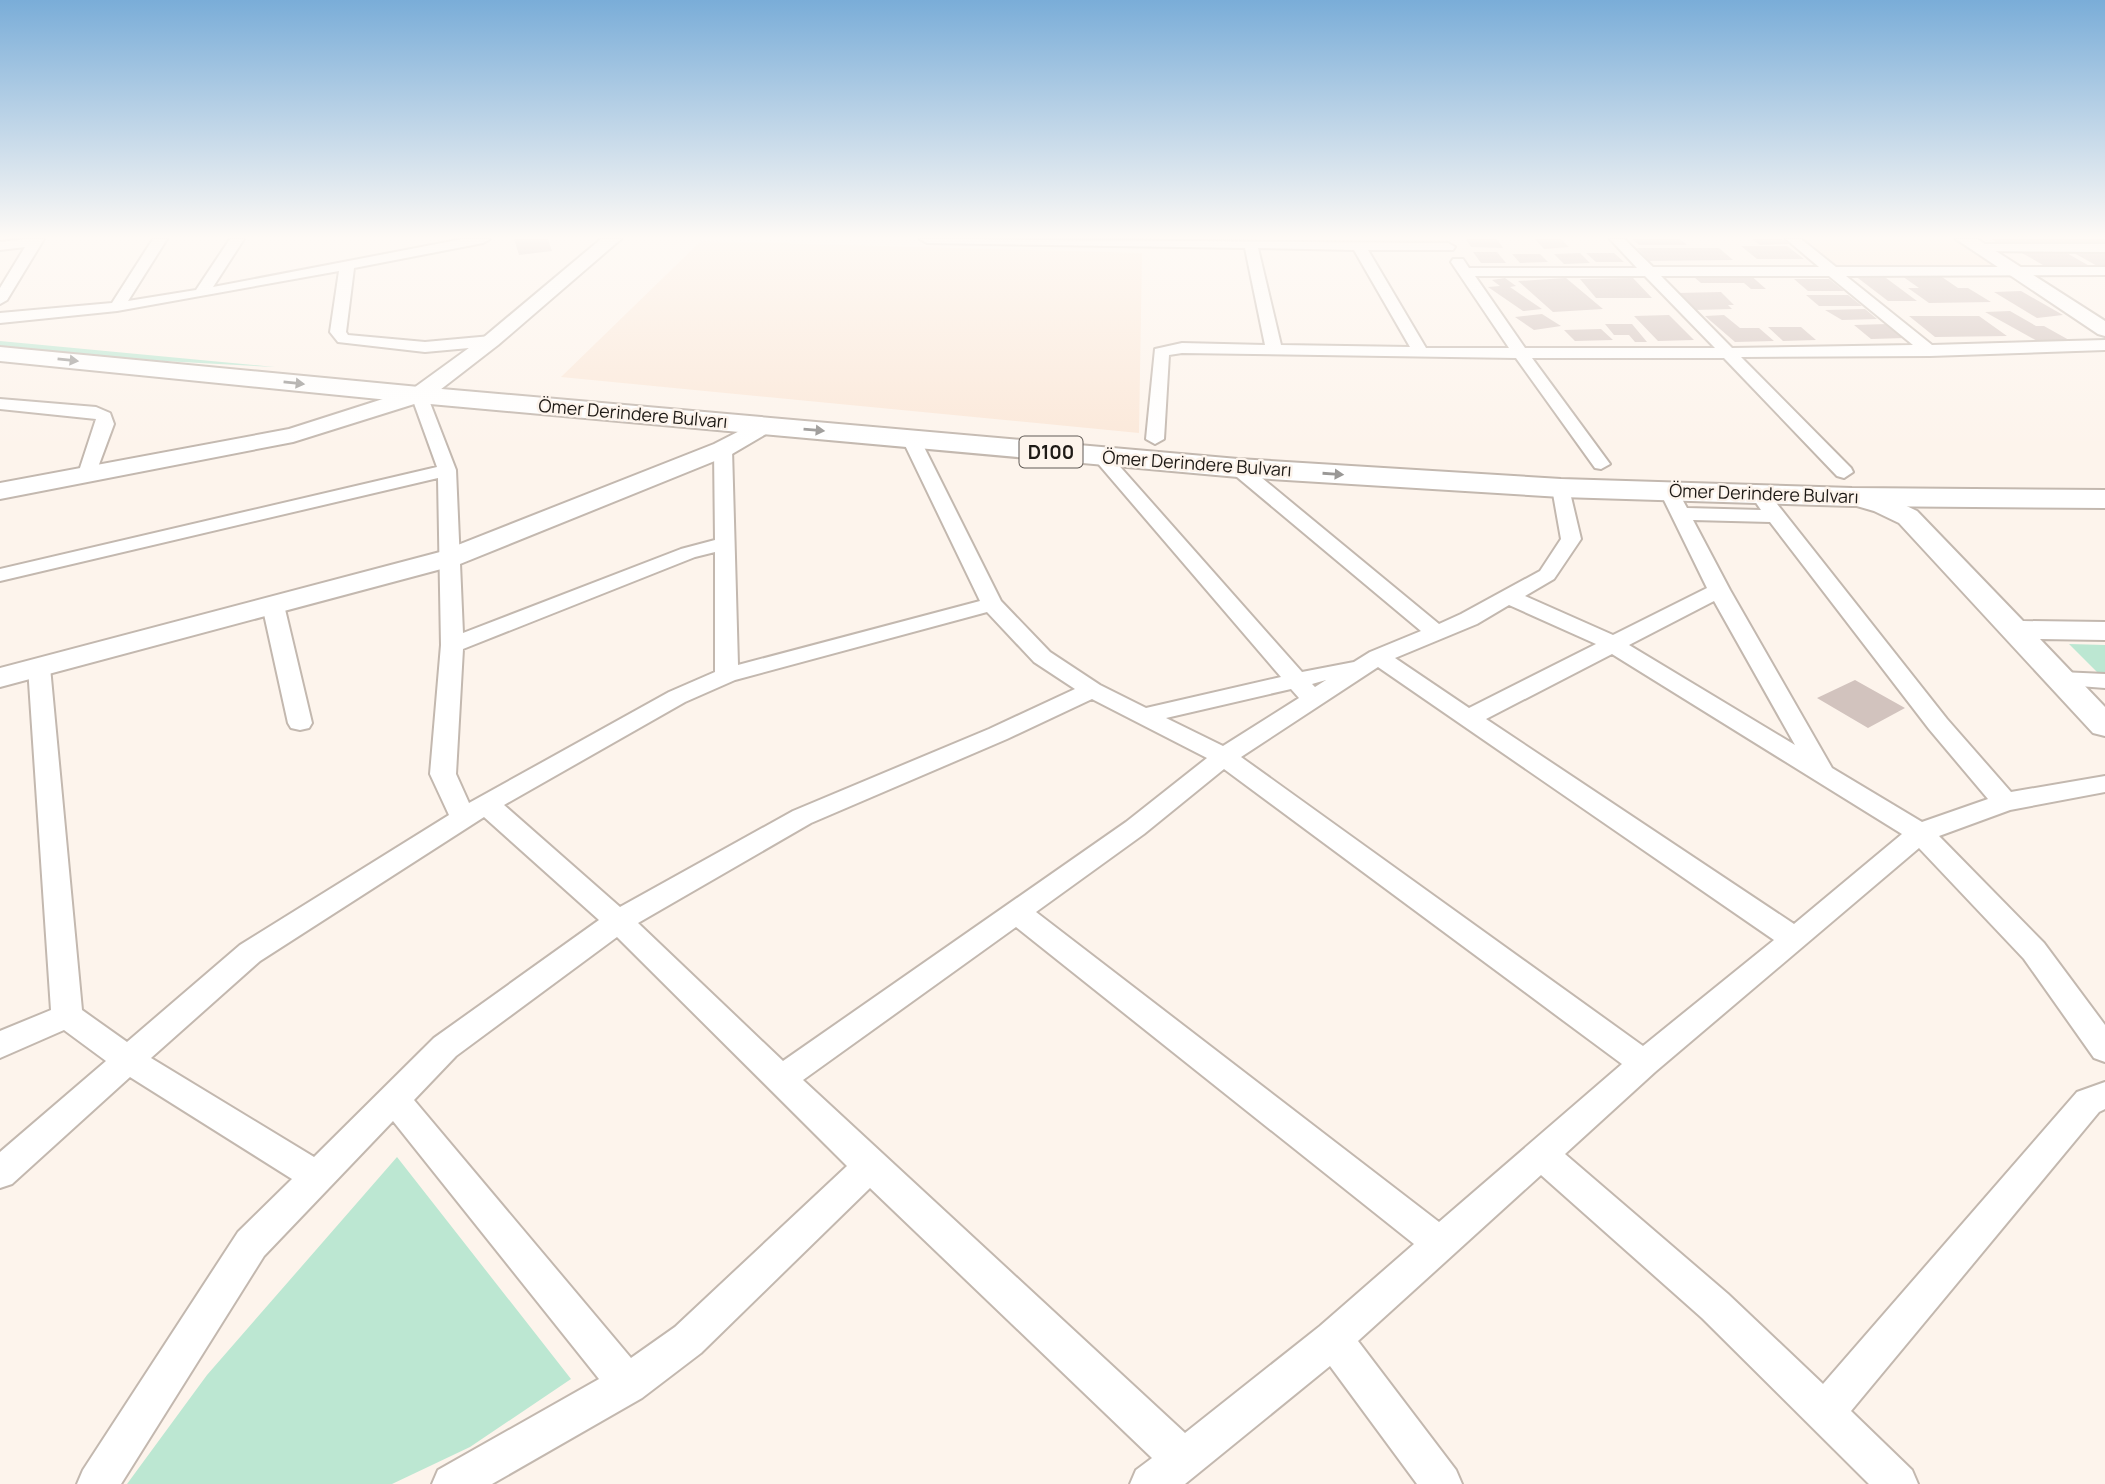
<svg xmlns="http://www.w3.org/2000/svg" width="2105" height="1484" viewBox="0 0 2105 1484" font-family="Manrope,sans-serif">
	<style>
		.built { fill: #fbe8d9 }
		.green { fill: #bce7d2 }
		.building { fill: #d2c3be }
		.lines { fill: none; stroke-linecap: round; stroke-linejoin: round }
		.street-casing { stroke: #c3b8af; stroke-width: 4 }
		.secondary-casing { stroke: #c3b8af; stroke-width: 4 }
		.highway-casing { stroke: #c3b8af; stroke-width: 4 }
		.street { fill: #fff; fill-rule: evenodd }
		.secondary { fill: #fff; fill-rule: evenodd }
		.highway { fill: #fff; fill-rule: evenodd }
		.oneway { fill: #9a9896 }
		.labels { text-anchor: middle; stroke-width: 5; stroke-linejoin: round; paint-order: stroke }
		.far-street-label { font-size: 18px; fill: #1e1a16; stroke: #fdf4ec }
		.shield { fill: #fdf4ec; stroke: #615b56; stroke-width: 2 }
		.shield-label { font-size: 19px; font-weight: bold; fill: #1e1a16 }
	</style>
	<rect width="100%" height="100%" fill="#fdf4ec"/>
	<!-- built -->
	<path class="built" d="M1799,239H1955L2000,268L1837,269Z
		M701,241L1142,253L1139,433L561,377Z"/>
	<!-- green -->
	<path class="green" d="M0,341L275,367L163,361L0,346Z
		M2069,644L2105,645V672H2097Z
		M397,1157L571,1379L470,1447L392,1484H127L207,1375Z"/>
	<!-- building -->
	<path class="building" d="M514,239H548L552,251L519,255Z
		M1466,239H1497L1503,248L1471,247Z
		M1535,239H1561L1569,247L1544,249Z
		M1632,239H1680L1687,245H1639Z
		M1752,239H1782L1789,244L1760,245Z
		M1991,239H2105V245L1999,244Z
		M1741,246H1787L1804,259H1757Z
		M1637,248H1719L1733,260L1649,261Z
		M1473,252H1497L1506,263H1481Z
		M2065,252L2093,268L2050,269L2022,253Z
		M2105,252V267H2099L2074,253Z
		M1580,253L1590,263L1564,264L1554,254Z
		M1586,253H1614L1624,262H1596Z
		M1512,254H1540L1548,262L1520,263Z
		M1749,274L1766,289H1751L1744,283H1701L1694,277Z
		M1854,275H1882L1917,301H1888Z
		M1939,275L1958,288H1968L1991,302L1929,303L1908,288H1919L1902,276Z
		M1505,278L1516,286L1510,287L1542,309L1523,311L1488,287L1500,286L1492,280Z
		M1566,278L1603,309L1553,312L1518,281Z
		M1633,278L1652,298H1596L1580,279Z
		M1794,279H1829L1844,291H1808Z
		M2021,291L2063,315L2037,318L1994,292Z
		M1721,292L1734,305H1728L1732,309L1694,310L1677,293Z
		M1806,295H1848L1862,306H1819Z
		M1865,309L1877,319L1842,320L1825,310Z
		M2010,311L2036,326H2044L2069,340L2039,342L1985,312Z
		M1542,314L1561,326L1534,330L1515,317Z
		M1669,315L1694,340L1658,341L1634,316Z
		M1724,315L1740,328H1759L1774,341L1735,342L1705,316Z
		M1909,316H1979L2007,336L1935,337Z
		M1605,324H1632L1647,342H1635L1629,335H1614Z
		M1887,324L1905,338L1871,339L1854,325Z
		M1768,327H1801L1816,340L1783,341Z
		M1601,329L1613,340L1575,341L1564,330Z
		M1855,680L1905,708L1868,728L1817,698Z"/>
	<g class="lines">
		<!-- street casing -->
		<g class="street-casing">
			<path id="street" d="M27,239H44L7,300L0,304V288L25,247L0,250V242Z
				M153,239H167L128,301L196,290L230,239H244L213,287L463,239H490L483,243L354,268L346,332L348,335L425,342L491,336L499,341L491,346L425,352L338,342L330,332L339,271L117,311L0,323V313L112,303Z
				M920,239L1448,243L1455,247L1453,250H1368L1426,348H1509L1451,262L1453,259H1463L1469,268H1637L1610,239H1624L1653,267H1819L1786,239H1801L1836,267H2105V275L1846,276L1932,345L2105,340V350L1930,356L1741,357L1851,468L1853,472L1844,478L1837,476L1724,358H1532L1610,464L1601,469L1595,468L1516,358L1182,353L1169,355L1164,439L1155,444L1146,439L1155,349L1182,343L1265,345L1245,248L927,243ZM1258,248L1354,250L1410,347L1281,345ZM1475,276H1645L1715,348H1525ZM1661,276H1829L1913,345L1732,348Z
				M1979,244H2105V252L1974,251L1972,248Z
				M419,390L427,395L456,470L463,633L681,549L715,540L714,449L723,444L732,449L738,665L980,601L902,439L911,434L920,439L1001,601L1050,652L1100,685L1146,708L1281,677L1095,460L1092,456L1095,452H1107L1302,672L1354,662L1370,652L1421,631L1231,472L1229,468L1231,464H1245L1439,624L1461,614L1540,571L1561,539L1552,488L1554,484H1568L1581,539L1554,579L1525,596L1613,635L1707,588L1660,492L1662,488H1676L1687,508L1761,510L1750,494L1752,490H1766L1947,719L2011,792L2105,776V792L2010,810L1939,836L2044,943L2105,1025V1062L2094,1058L2024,959L1919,848L1655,1072L1565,1154L1728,1294L1823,1384L2077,1092L2105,1082V1109L2099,1112L1851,1411L1912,1470L1918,1484H1869L1702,1318L1541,1175L1358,1341L1456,1470L1462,1484H1417L1330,1366L1185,1484H1130L1136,1470L1152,1458L870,1188L701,1353L642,1398L492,1484H432L438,1470L599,1379L393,1121L264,1256L121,1484H77L83,1470L238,1232L292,1179L130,1077L12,1184L0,1188V1152L106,1061L64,1030L0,1058V1031L51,1010L28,667L31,662H47L50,667L82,1010L127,1042L240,945L449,815L430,774L441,645L438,478L0,581V569L437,467L411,395ZM1693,520L1770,522L1929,729L1988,799L1922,822L1832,768L1730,590ZM715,552V672L669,692L469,803L456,774L463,649L695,557ZM1714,601L1795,745L1629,645ZM1509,605L1596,644L1469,708L1395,658L1477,624ZM987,612L1034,662L1075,689L989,729L793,811L620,907L504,805L685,702L735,680ZM1612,654L1902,834L1794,924L1486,719ZM1378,667L1774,940L1643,1046L1241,757ZM1326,680L1315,687L1312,684ZM1291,689L1299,698L1223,746L1166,718ZM1092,699L1207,758L1126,822L783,1061L638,923L811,823L1007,739ZM1224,769L1622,1064L1439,1222L1036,912L1144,834ZM484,817L599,920L434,1038L314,1157L151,1058L260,961ZM1016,927L1414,1244L1320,1326L1185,1433L803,1080ZM617,937L847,1166L675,1327L631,1358L414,1100L456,1056Z
				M0,399L96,407L110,413L114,424L94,478H80L78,474L96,419L0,409Z
				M273,599L281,600L284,605L312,723L309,728L300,730L291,728L288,723L262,605L265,600Z
				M2061,672L2105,674V688L2053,684L2049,679L2053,674Z"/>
		</g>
		<!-- secondary casing -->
		<g class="secondary-casing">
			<path id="secondary" d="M601,239H621L498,345L427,400L293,442L0,499V483L289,429L411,390L484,337Z
				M1956,239H1977L2105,321V336L2098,334Z
				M763,419L771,421L775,426L771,431L732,454L460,564L0,687V668L440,552L714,444Z
				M1852,489L1892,499L1917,511L2023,621L2105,622V640L2040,639L2105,707V736L2093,733L1899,523L1874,511L1843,502L1839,497L1843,492Z"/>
		</g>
		<!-- highway casing -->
		<g class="highway-casing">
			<path id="highway" d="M0,347L419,387L1238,459L1561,479L1852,488L2105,490V508L1852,506L1561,497L1238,477L419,403L0,361Z"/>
		</g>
		<!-- street -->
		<use href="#street" class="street"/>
		<!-- secondary -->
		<use href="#secondary" class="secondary"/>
		<!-- highway -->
		<use href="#highway" class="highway"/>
	</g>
	<!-- one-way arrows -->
	<defs><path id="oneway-solid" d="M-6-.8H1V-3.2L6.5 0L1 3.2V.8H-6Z" transform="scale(1.75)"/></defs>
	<g class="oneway">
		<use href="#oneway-solid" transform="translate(68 360) rotate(6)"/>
		<use href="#oneway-solid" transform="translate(294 383) rotate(6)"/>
		<use href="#oneway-solid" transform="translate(814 430) rotate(5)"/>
		<use href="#oneway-solid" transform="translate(1333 474) rotate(4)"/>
	</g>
	<!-- sky -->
	<linearGradient id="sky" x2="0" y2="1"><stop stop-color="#7aadd8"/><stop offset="0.53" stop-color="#fefaf6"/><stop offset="1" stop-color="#fefaf6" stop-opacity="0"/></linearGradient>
	<rect width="2105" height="447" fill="url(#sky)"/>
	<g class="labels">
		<!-- far-street labels -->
		<g class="far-street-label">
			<text transform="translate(633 414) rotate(5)" y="6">Ömer Derindere Bulvarı</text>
			<text transform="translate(1197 464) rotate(4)" y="6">Ömer Derindere Bulvarı</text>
			<text transform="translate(1764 494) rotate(2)" y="6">Ömer Derindere Bulvarı</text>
		</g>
		<!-- shield labels -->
		<rect class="shield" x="1019.5" y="436.5" width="63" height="31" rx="5"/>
		<g class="shield-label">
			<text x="1051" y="459">D100</text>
		</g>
	</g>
</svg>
